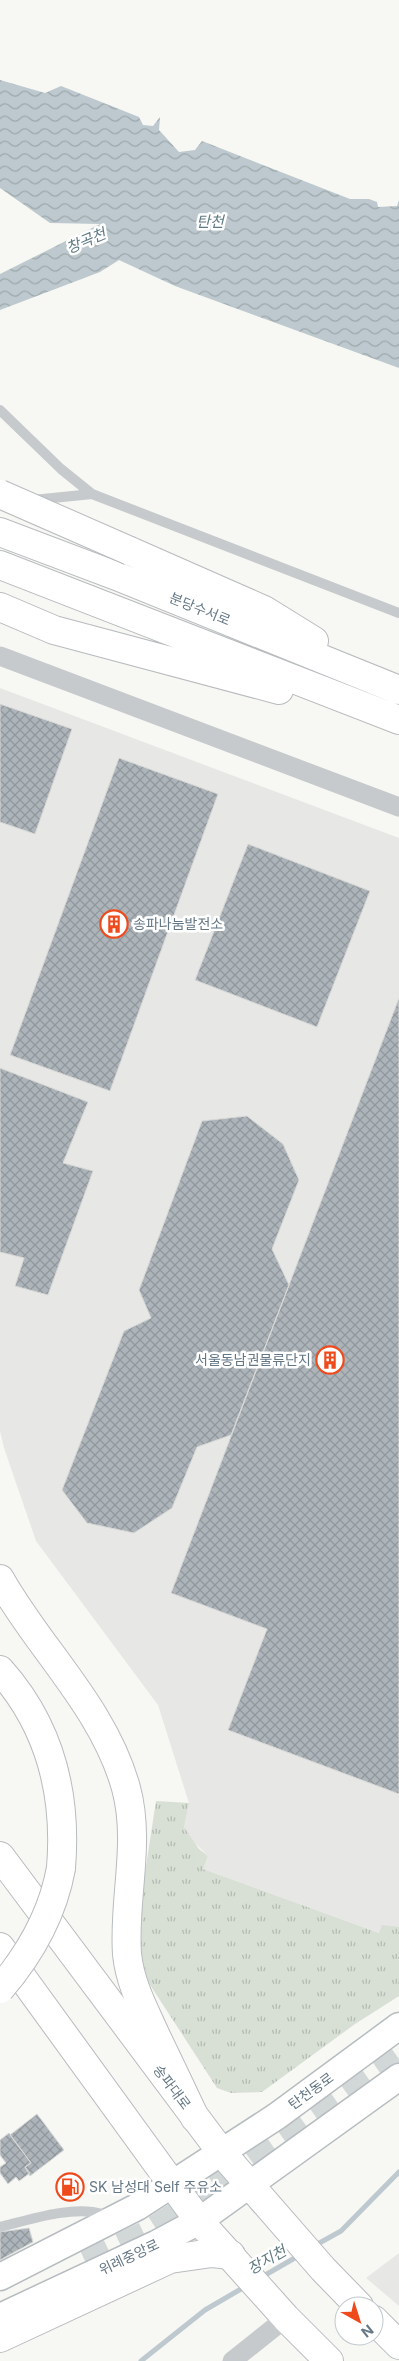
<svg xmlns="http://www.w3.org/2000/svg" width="399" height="2361" viewBox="0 0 399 2361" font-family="Inter,'Noto Sans KR',sans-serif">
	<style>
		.built { fill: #e7e8e6 }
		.park { fill: url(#park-tufts) }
		.water { fill: url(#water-waves) }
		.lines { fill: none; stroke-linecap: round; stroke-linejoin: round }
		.stream { stroke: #bdc9ce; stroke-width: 5 }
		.building { fill: url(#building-cross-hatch); stroke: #d8d8d6 }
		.secondary-tunnel { stroke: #d2d7d8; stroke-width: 26; stroke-dasharray: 26 13; stroke-linecap: butt }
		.secondary-casing { stroke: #b6bcc0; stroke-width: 29 }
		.primary-casing { stroke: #b7bbbf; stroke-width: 30 }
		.trunk-casing { stroke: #b8bcbf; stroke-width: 30 }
		.motorway-casing { stroke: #b8bcbf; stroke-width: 30 }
		.service { stroke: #c6cacd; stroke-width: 10 }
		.minor { stroke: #c6cacd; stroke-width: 19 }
		.secondary { stroke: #fff; stroke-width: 26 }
		.primary { stroke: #fff; stroke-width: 28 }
		.trunk { stroke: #fff; stroke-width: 28 }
		.motorway { stroke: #fff; stroke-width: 28 }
		.trunk-bridge-casing { stroke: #b8bcbf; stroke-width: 30; stroke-linecap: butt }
		.motorway-bridge-casing { stroke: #b8bcbf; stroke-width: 30; stroke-linecap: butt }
		.trunk-bridge { stroke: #fff; stroke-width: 28 }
		.motorway-bridge { stroke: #fff; stroke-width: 28 }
		.labels { text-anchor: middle; stroke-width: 5; stroke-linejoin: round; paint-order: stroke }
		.street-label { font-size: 14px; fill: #647786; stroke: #fff }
		.poi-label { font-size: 14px; fill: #647786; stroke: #fff; text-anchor: start }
		.water-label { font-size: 15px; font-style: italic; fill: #5f7a83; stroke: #fff }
	</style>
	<defs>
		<pattern id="park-tufts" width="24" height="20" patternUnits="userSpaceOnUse" patternTransform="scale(1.25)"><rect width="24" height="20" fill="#d8dfd4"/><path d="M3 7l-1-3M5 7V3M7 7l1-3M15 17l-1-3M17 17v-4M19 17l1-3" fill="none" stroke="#b3bab2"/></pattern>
		<pattern id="water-waves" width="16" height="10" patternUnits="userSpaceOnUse" patternTransform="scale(1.25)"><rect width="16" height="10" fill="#bdc9ce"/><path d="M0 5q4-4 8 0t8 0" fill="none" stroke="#9da8ad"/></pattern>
		<pattern id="building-cross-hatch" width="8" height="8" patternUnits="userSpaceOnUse" patternTransform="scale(1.25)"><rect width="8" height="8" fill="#adb5bb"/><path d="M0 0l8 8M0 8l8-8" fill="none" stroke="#90989e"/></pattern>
	</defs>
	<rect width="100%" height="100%" fill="#f7f7f3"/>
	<!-- built -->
	<path class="built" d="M0,688L399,838V1927L396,1928L387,1927L379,1933L203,1869L208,1856L192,1840L184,1827L189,1803L158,1705L36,1541L4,1448L0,1431Z
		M399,2253V2306L366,2278Z"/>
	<!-- park -->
	<path class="park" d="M156,1801L189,1803L184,1827L199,1849L208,1856L203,1869L379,1933L382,1925L399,1927V1996L355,2024L262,2092L231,2093L217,2088L143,1974L138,1919Z"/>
	<!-- water -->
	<path class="water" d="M0,80L45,93L61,86L139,117L143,125L153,126L160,117L159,130L179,152L195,150L202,141L350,199H369L377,202L378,207L397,206L399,200V368L175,286L119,260L100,272L0,310V274L100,224L50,223L0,188Z"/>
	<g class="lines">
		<!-- stream -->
		<path class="stream" d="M314,2246L341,2231L399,2172
			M260,2278L300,2255
			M141,2361L205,2310L246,2286"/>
	</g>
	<!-- building -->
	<path class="building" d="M0,704L72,729L35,834L0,822Z
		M119,758L218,794L110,1091L10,1055Z
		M248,844L370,891L317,1027L195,980Z
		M399,998V1794L228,1730L267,1629L171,1593Z
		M0,1068L88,1102L63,1163L93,1171L48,1295L15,1286L24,1258L0,1252Z
		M247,1116L283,1144L299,1180L272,1249L289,1285L231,1435L197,1447L172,1508L134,1533L87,1523L62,1490L124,1331L151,1318L139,1290L202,1121Z
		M37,2114L64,2150L30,2176L25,2167L31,2163L10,2135Z
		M9,2133L31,2163L25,2167L30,2173L19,2181L16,2177L8,2184L0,2173V2167L6,2163L0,2155V2140Z
		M29,2228L33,2242L0,2260V2232Z"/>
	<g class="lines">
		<!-- secondary-tunnel -->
		<path class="secondary-tunnel" d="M175,2197L242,2152
			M86,2263L146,2234L217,2189L399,2059"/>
		<!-- secondary casing -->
		<g class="secondary-casing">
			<path id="secondary" d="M0,2277L137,2207L277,2116L399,2026
				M0,2317L156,2244L199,2221L399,2077"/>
		</g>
		<!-- primary casing -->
		<g class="primary-casing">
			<path id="primary" d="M0,1856L222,2153L323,2269L359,2306
				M0,1947L199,2221L286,2318L329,2361
				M374,2320L399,2345"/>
		</g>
		<!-- trunk casing -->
		<g class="trunk-casing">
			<path id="trunk" d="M0,532L119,577L399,690
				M130,551L264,610L314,641
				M0,565L399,720
				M0,607L54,630L279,690"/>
		</g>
		<!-- motorway casing -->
		<g class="motorway-casing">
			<path id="motorway" d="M0,1579C40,1650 104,1708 126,1788C141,1843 123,1899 127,1954C130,1984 144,2009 156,2036C169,2063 182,2090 195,2118
				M0,1670C50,1726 67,1795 61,1868
				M0,2338L170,2259L212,2253L231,2255"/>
		</g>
		<!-- service -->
		<path class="service" d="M0,410L61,469L92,494
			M33,500L92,494L399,613
			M0,2227C28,2220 74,2205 102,2214L103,2221"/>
		<!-- minor -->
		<path class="minor" d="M0,656L399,807
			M232,2361L286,2318"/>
		<!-- secondary -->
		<use href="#secondary" class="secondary"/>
		<!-- primary -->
		<use href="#primary" class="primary"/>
		<!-- trunk -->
		<use href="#trunk" class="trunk"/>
		<!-- motorway -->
		<use href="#motorway" class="motorway"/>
		<!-- trunk-bridge casing -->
		<g class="trunk-bridge-casing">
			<path id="trunk-bridge" d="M0,494L130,551"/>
		</g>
		<!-- motorway-bridge casing -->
		<g class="motorway-bridge-casing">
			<path id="motorway-bridge" d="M0,1989C30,1954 53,1913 61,1868"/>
		</g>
		<!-- trunk-bridge -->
		<use href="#trunk-bridge" class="trunk-bridge"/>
		<!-- motorway-bridge -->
		<use href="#motorway-bridge" class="motorway-bridge"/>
	</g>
	<!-- icons -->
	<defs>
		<g id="building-ring" transform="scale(1.4375)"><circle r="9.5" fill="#fff" stroke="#ee4a1c" stroke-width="1.5"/><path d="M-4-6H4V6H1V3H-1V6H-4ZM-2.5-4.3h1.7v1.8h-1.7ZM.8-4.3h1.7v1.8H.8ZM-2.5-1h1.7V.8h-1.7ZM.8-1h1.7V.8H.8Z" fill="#ee4a1c"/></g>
		<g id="fuel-ring" transform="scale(1.4375)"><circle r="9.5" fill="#fff" stroke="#ee4a1c" stroke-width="1.5"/><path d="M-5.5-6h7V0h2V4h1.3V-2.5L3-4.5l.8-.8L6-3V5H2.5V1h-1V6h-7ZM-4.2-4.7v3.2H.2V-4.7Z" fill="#ee4a1c"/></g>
	</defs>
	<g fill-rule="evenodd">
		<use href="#building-ring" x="114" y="924"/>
		<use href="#building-ring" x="330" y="1360"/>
		<use href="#fuel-ring" x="70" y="2187"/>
	</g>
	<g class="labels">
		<!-- street labels -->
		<g class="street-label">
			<text transform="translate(200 609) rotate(22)" y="5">분당수서로</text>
			<text transform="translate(172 2087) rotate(53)" y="5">송파대로</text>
			<text transform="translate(311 2091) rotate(-36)" y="5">탄천동로</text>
			<text transform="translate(129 2257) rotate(-25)" y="5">위례중앙로</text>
		</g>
		<!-- poi labels -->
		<g class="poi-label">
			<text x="133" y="929">송파나눔발전소</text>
			<text x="311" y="1365" text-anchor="end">서울동남권물류단지</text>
			<text x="89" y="2192">SK 남성대 Self 주유소</text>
		</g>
		<!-- water labels -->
		<g class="water-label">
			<text x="210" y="227">탄천</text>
			<text transform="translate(86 241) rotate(-23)" y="5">창곡천</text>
			<text transform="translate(267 2260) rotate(-30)" y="5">장지천</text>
		</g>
	</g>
	<!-- north arrow -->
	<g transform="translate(359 2321) rotate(141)"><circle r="24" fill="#ffffff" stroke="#c1c9cf"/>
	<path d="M0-4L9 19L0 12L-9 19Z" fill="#ee4a1c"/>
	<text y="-8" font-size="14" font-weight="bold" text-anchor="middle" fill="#647786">N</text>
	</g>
</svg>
